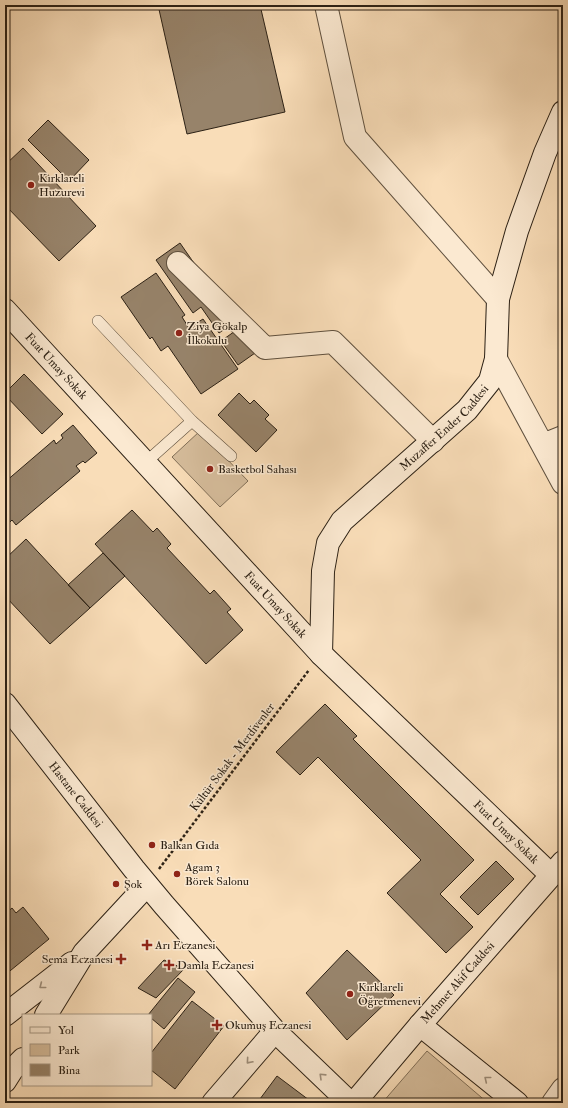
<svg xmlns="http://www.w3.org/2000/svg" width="568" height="1108" viewBox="0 0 568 1108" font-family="'IM FELL Double Pica',serif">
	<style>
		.green { fill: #d6bd9c; stroke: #816f58 }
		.building { fill: #97836a; stroke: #2c2115 }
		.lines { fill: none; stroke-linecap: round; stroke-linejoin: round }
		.lane-casing { stroke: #5f503e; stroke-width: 12 }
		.street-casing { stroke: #5f503e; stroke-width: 24 }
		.secondary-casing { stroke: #2c2115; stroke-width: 24 }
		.path { stroke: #2c2115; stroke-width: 2.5; stroke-dasharray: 3 2; stroke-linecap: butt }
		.lane { stroke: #fbe9d1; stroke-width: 11 }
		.street { stroke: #fbe9d1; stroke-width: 22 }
		.secondary { stroke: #fbe9d1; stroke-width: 22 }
		.oneway { stroke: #9e8f7c }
		.poi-dot { fill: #8f2418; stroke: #fbe9d1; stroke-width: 1.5 }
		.labels { text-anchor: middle; stroke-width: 3; stroke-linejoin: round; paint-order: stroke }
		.poi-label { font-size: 12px; fill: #2c2115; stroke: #fbe9d1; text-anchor: start }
		.street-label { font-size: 12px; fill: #2c2115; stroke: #fbe9d1 }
	</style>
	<rect width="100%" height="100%" fill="#f9ddb8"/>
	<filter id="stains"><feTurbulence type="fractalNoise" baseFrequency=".005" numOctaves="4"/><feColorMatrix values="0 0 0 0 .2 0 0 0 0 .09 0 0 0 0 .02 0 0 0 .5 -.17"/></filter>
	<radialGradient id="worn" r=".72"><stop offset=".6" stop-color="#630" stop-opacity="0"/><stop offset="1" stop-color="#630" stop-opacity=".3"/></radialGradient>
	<!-- green -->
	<path class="green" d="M200,431L248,481L220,507L172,457Z
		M427,1051L488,1103H382Z"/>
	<!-- building -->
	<path class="building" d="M158,5H260L285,112L187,134Z
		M48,120L89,160L69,181L28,140Z
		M23,148L96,226L59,261L5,205V165Z
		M180,243L235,322L219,333L201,307L193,313L156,260Z
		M156,273L185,315L182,317L189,328L203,319L238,369L201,394L168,346L161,351L152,337L150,339L121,297Z
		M238,329L255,353L238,365L221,341Z
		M24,374L63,414L42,434L5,395V393Z
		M239,393L250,404L254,400L269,415L265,419L277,430L256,452L218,415Z
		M73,425L97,453L85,463L83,461L76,466L80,471L16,525L12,520L5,527V482L54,440L56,444L63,438L61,435Z
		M132,510L153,532L157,528L171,544L167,548L210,594L214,590L231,609L227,612L243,630L206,664L95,544Z
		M26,539L90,608L50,644L5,596V559Z
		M103,553L125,576L90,608L68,585Z
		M325,704L357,736L353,739L474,860L440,894L473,927L446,953L387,893L421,860L318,757L300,775L276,752Z
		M496,861L514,879L478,915L460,897Z
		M23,907L49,939L5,975V914L12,908L16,913Z
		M347,950L394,995L347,1040L306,993Z
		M164,960L184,969L156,998L138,988Z
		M178,978L195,992L164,1029L151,1018V1015H148Z
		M192,1001L224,1026L175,1089L151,1070V1053Z
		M277,1076L313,1103H257Z"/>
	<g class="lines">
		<!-- lane casing -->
		<g class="lane-casing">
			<path id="lane" d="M98,321L192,421L231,456
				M145,463L192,421"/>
		</g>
		<!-- street casing -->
		<g class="street-casing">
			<path id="street" d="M326,5L355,137L498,299
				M178,263L265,348L333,342L433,441
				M496,359L563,483
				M543,445L563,437
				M553,1103L563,1089"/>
		</g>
		<!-- secondary casing -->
		<g class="secondary-casing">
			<g id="secondary">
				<path id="s1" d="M5,310L321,654L551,875"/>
				<path id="s2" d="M321,654L323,571L328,543L342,521L467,410L490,381L496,359L498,299L517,231L545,153L563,112"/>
				<path id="s3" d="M5,704L134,869L164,905L275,1031L350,1103"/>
				<path d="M5,1015L72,963"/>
				<path d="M46,1015L84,953L147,885"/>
				<path d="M420,1025L517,1103"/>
				<path d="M5,1081L12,1070L23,1059"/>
				<path d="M213,1103L275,1031"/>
				<path id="s4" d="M354,1103L420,1025L563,862"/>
			</g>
		</g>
		<!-- path -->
		<path class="path" d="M159,869L309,670"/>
		<!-- lane -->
		<use href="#lane" class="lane"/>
		<!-- street -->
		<use href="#street" class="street"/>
		<!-- secondary -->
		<use href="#secondary" class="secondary"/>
	</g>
	<!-- one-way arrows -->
	<defs><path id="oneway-chevron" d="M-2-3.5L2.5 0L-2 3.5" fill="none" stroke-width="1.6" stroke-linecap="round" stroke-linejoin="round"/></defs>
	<g class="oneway">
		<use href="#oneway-chevron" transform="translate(42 986) rotate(142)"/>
		<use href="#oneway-chevron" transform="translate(249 1061) rotate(131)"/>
		<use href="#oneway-chevron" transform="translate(322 1076) rotate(-136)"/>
		<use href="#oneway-chevron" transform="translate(487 1079) rotate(-141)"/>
	</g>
	<!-- markers -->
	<g class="poi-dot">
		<circle cx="31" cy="185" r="4"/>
		<circle cx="179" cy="333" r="4"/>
		<circle cx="210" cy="469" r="4"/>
		<circle cx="152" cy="845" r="4"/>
		<circle cx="177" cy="874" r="4"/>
		<circle cx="116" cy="884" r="4"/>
		<path d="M145 939h4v4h4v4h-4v4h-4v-4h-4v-4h4z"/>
		<path d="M119 953h4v4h4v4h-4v4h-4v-4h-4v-4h4z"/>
		<path d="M167 959h4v4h4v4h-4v4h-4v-4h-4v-4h4z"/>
		<circle cx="350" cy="994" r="4"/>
		<path d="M215 1019h4v4h4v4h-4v4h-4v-4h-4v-4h4z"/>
	</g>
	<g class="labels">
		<!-- poi labels -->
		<g class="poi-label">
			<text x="39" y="182">Kırklareli<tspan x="39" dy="14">Huzurevi</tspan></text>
			<text x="187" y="330">Ziya Gökalp<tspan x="187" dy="14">İlkokulu</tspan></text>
			<text x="218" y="473">Basketbol Sahası</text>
			<text x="160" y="849">Balkan Gıda</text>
			<text x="185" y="871">Agam 3<tspan x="185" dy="14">Börek Salonu</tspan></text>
			<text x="124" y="888">Şok</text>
			<text x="155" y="949">Arı Eczanesi</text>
			<text x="113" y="963" text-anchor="end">Sema Eczanesi</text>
			<text x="177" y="969">Damla Eczanesi</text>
			<text x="358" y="991">Kırklareli<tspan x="358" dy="14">Öğretmenevi</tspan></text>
			<text x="225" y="1029">Okumuş Eczanesi</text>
		</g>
		<!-- street labels -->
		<g class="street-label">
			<text dy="4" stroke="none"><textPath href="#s1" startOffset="76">Fuat Umay Sokak</textPath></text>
			<text dy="4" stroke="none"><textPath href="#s2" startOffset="276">Muzaffer Ender Caddesi</textPath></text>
			<text dy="4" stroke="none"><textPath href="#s1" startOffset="400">Fuat Umay Sokak</textPath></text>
			<text transform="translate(232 757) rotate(-53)" y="4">Kültür Sokak - Merdivenler</text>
			<text dy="4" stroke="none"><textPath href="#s3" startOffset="115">Hastane Caddesi</textPath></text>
			<text dy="4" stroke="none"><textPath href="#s1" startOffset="724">Fuat Umay Sokak</textPath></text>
			<text dy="4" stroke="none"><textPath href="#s4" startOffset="159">Mehmet Akif Caddesi</textPath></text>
		</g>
	</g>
	<!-- margin -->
	<rect width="568" height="1108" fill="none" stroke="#f9ddb8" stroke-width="20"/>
	<rect x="6" y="6" width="556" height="1096" fill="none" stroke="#2c2115" stroke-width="2"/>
	<rect x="10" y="10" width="548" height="1088" fill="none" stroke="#2c2115"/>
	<!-- legend -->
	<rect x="22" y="1014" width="130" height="72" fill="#fbe9d1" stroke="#a89986"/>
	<rect x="30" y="1027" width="20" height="6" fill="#fbe9d1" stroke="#a89986"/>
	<text x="58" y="1034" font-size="12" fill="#2c2115">Yol</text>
	<rect x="30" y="1044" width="20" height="12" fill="#d6bd9c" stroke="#a89986"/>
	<text x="58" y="1054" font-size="12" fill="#2c2115">Park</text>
	<rect x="30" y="1064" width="20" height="12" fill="#97836a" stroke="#a89986"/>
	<text x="58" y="1074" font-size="12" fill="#2c2115">Bina</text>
	<rect width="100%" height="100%" filter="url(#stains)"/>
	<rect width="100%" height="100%" fill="url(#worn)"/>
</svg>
